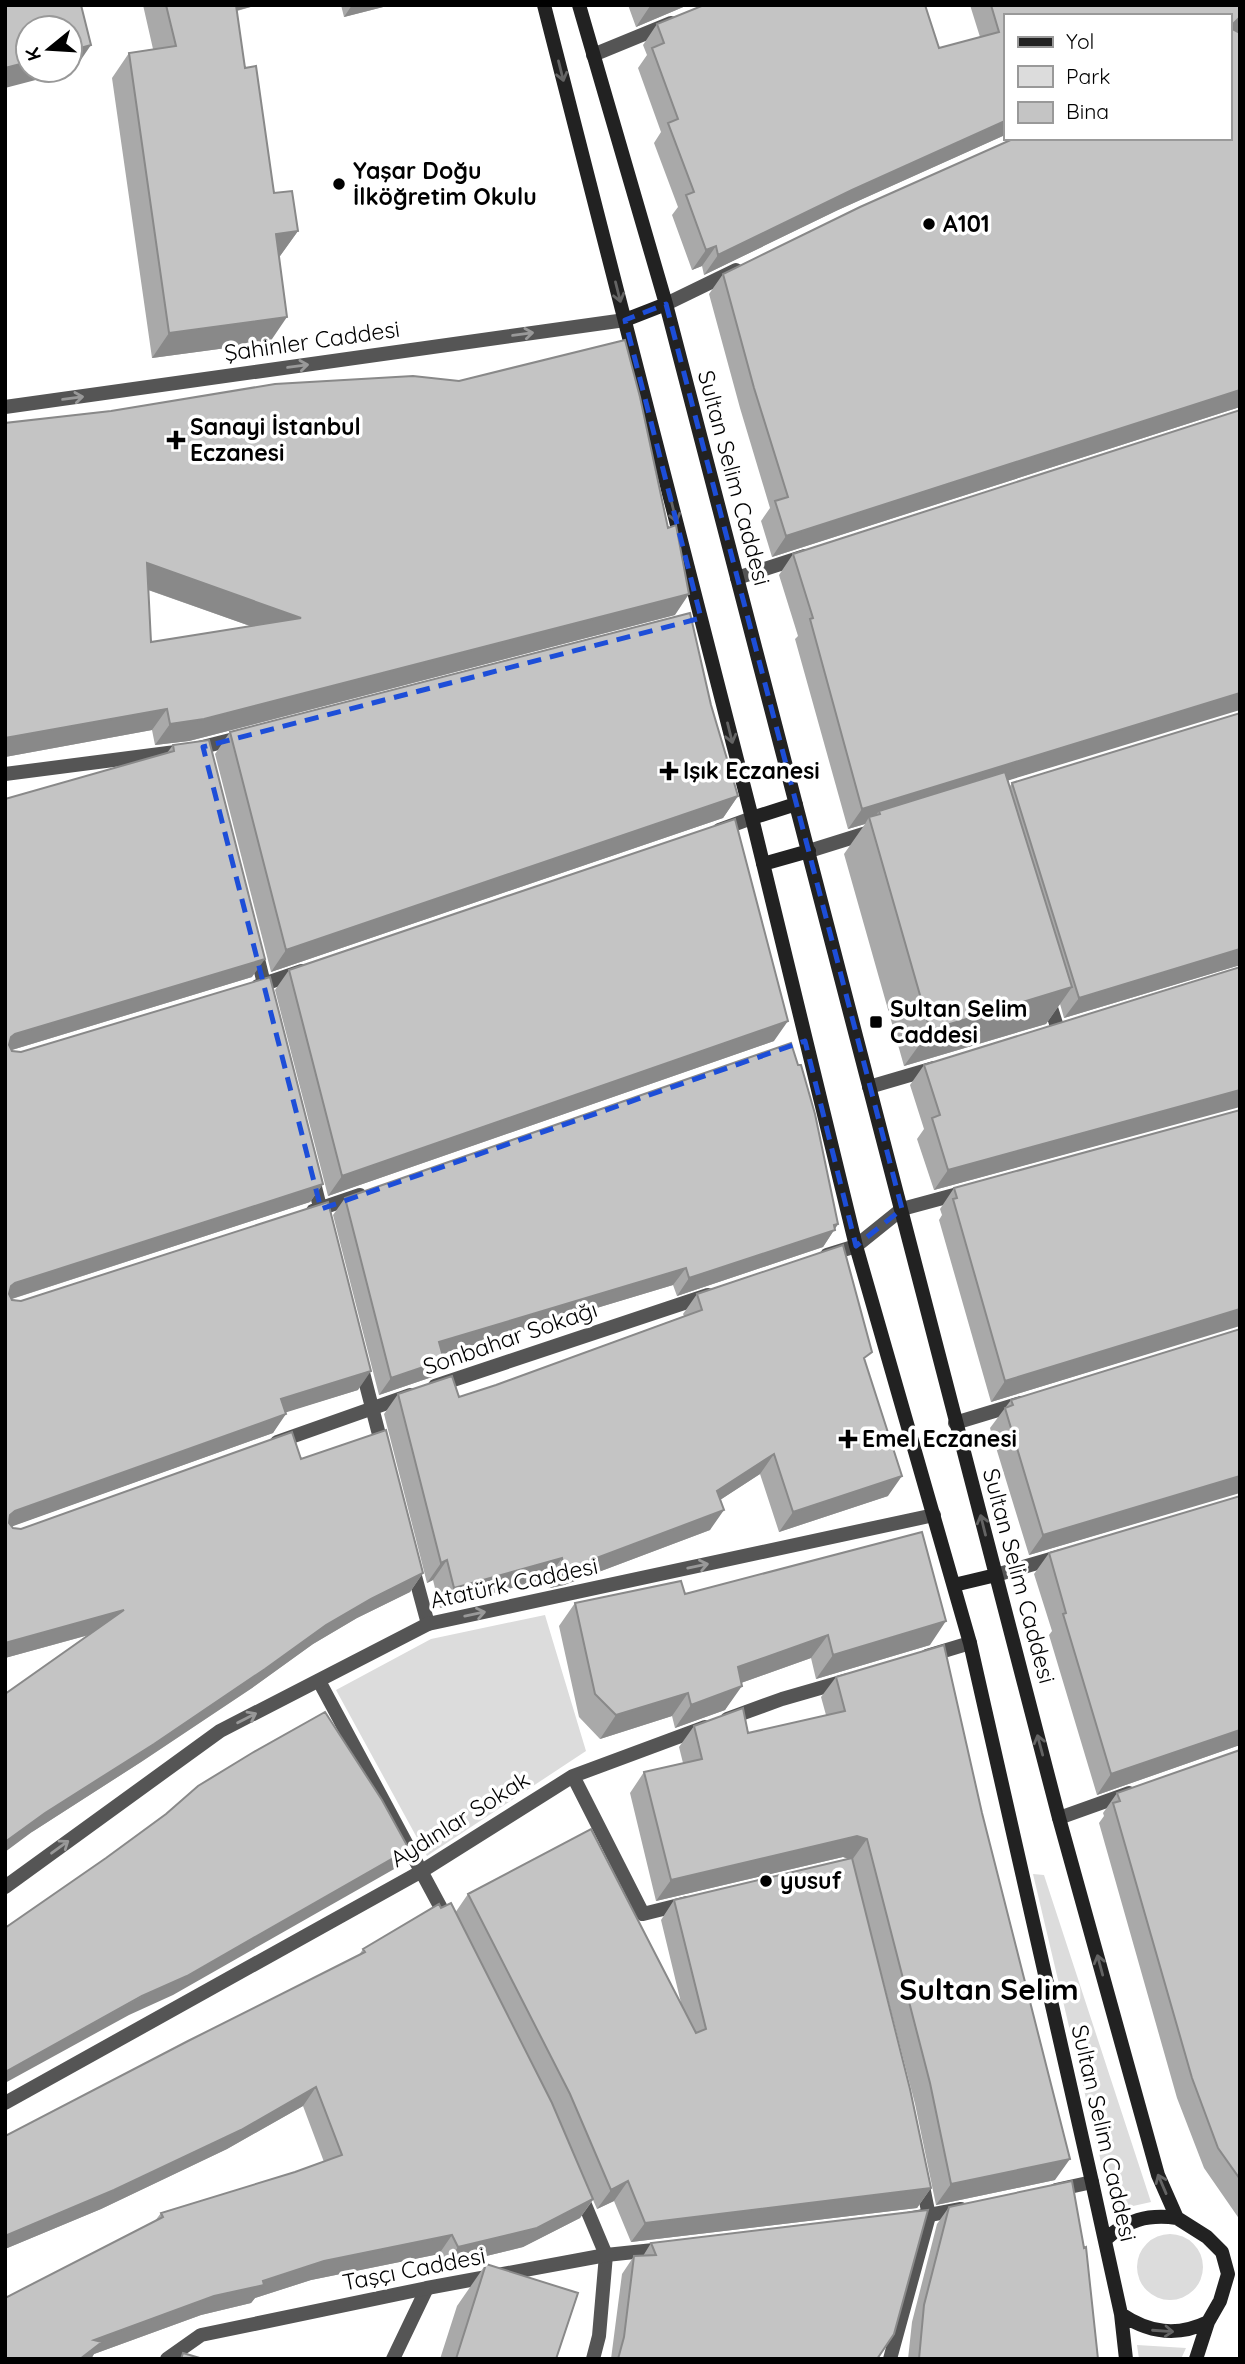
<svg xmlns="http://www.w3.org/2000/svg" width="1245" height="2364" viewBox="0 0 1245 2364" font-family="Quicksand,sans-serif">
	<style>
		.green { fill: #dcdcdc }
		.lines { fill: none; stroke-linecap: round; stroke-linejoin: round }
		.minor { stroke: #555; stroke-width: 14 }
		.tertiary { stroke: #555; stroke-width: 14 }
		.secondary { stroke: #222; stroke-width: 14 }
		.wall { fill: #a9a9a9; fill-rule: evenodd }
		.shaded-wall { fill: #898989 }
		.building { fill: #c4c4c4; stroke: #898989; stroke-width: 2; fill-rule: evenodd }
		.oneway { stroke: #646464 }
		.oneway2 { stroke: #999 }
		.marked { fill: none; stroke: #1d4ed8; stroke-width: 5; stroke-dasharray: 14 9; stroke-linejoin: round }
		.poi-dot { fill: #000; stroke: #fff; stroke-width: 2.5 }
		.labels { text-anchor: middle; stroke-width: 7; stroke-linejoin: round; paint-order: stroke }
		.poi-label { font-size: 23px; font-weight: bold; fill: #000; stroke: #fff; text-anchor: start }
		.street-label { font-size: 23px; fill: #000; stroke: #fff }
		.district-label { font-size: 30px; font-weight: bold; fill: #000; stroke: #fff }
	</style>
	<rect width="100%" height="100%" fill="#fff"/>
	<!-- green -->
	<path class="green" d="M545,1615L586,1751L427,1856L336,1690L431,1639Z
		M1033,1874L1044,1875L1151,2202L1133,2206L1114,2217Z
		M1137 2267a33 33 0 1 1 66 0a33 33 0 1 1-66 0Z
		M1137,2345L1186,2348L1181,2359H1139Z"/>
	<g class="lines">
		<!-- minor -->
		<path class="minor" d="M593,55L671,23
			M666,304L736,270
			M5,407L625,320
			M737,578L805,556
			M5,774L191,750L242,737
			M719,830L752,818
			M809,851L873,831
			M256,951L267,996
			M258,986L302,971
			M1048,998L1058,1030
			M869,1087L934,1068
			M312,1175L324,1223
			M313,1211L360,1195
			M827,1255L856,1246L902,1209L965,1192
			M360,1361L383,1450
			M435,1386L708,1295
			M955,1423L1021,1403
			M277,1442L410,1395
			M412,1565L428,1624
			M996,1575L1061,1556
			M927,1656L970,1643
			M319,1681L449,1923
			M727,1719L782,1699L848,1680
			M573,1776L643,1914L687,1903
			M1059,1818L1129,1793
			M5,2103L422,1871L573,1776L705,1727
			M580,2193L606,2255L599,2336L593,2359
			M393,2359L427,2288
			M890,2359L929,2216L922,2181"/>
		<!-- tertiary -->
		<path class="tertiary" d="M5,1887L220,1731L428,1624L934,1515
			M1056,2190L1092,2182
			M908,2219L961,2209
			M167,2359L201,2335L427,2288L606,2255L663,2249"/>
		<!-- secondary -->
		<path class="secondary" d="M544,5L752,818L856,1246L970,1643L1092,2182L1121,2314L1126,2359
			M579,5L666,304L1059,1818L1158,2175L1177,2218L1207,2237L1222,2252L1228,2274L1220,2301L1208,2322L1196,2359
			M625,320L666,304
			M752,818L796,804
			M763,864L809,851
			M954,1585L996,1575
			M1105,2240C1126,2220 1148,2214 1177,2218
			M1121,2314C1149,2333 1177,2337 1208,2322"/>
	</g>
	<!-- wall -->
	<path class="wall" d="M143,5H258L237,11L245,68L274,193L298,231L280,256H279L270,342L152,358L112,78L129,53L153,49Z
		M341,5H391L344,17Z
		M628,5H688L636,27Z
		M970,5H1240V407L772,557L761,521L770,508L740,408L709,294L723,274L1229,138L1005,16V135L838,210L704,275L702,266L692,270L672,215L678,207L654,143L661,132L638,68L647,55L643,45L657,24L926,8L939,48L980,37Z
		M5,423L675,615L189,741L155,745L152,730L5,757ZM148,590L250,626L151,642Z
		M793,554L1237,710L1008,780L1010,786L1012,783L1237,966L1064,1018L1060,1004L1046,1024L904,1066L844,854L865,824L848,829L795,639L798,636L779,575Z
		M711,705L738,796L723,818L271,972L215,754L230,732Z
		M173,745L252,977L12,1050L323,1184L310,1202L12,1299L358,1390L285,1412L273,1433L12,1526L13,1528L21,1529L301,1459L423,1573L410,1592L357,1618L313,1644L252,1688L141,1762L32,1832L89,1635L5,1658V799L167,753Z
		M289,970L774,1041L328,1196L275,990Z
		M924,1065L1237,1107L934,1190L917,1139L924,1129L910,1085Z
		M954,1188L1237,1326L991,1402L939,1220L942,1215L940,1209Z
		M345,1198L838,1224L823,1247L677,1296L673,1285L443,1354L432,1377L379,1395L333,1215Z
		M697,1294L865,1362L888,1496L779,1532L760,1474L720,1500L710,1530L564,1585L550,1588L548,1578L440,1608L433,1580L427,1583L384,1414L398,1394L459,1397L496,1385L684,1316L683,1314Z
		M1011,1400L1237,1493L1029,1555L990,1428Z
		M1240,1496V1746H1237L1097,1795L1049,1635L1052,1631L1034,1574L1049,1553Z
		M685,1594L930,1645L816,1679L811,1658L741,1683L725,1710L675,1728L672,1716L600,1739L579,1717L559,1626L575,1603Z
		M836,1677L1055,2180L936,2205L915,2104L852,1860L931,2188L917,2208L631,2242L614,2201L597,2209L593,2200L580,2218L523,2247L445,2266L439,2254L311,2280L255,2298L251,2303L201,2315L94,2354L91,2359H5L155,2221L161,2213L295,2172L324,2162L303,2106L227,2149L101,2209L5,2249V2136L359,1955L363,1949L441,1908L455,1913L468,1894L682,2007L661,1920L674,1900L849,1859L843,1857L656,1901L630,1793L644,1772L683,1763L679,1747L694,1726L748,1733L826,1715L821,1697Z
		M1240,1750V2220L1204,2168L1177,2098L1099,1823L1104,1816L1103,1813L1117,1793Z
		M949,2207L1098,2359H908L912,2322L937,2224Z
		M651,2243L877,2359H611L622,2274L634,2256H643Z
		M486,2264L556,2359H440L457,2306Z"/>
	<!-- shaded-wall -->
	<path class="shaded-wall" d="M224,5H258L216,16Z
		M352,5H391L344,17Z
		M653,5H688L636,27L650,6Z
		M1240,17V33L1229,30Z
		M91,45L74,70L5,88V68L28,62V70H70V51Z
		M1005,121V135L838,210L704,275L718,255L852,190Z
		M298,231L280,256L258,259L276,234Z
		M716,246L702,266L692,270L706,250Z
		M287,317L270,342L152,358L169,333Z
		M1240,390V407L772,557L786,536Z
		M147,563L301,618L287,639L132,584Z
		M689,594L675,615L189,741L155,745L170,724Z
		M1240,693V710L875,821L880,814L879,811L871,822L869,817L865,824L848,829L862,809Z
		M167,709L152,730L5,757V738Z
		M738,796L723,818L271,972L286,950Z
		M1240,949V966H1237L1064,1018L1079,998Z
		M265,959L252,977L5,1052L11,1037L15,1034Z
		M1072,987L1046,1024L904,1066L930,1030Z
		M788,1021L774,1041L328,1196L342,1176Z
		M1240,1090V1107L934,1190L948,1170Z
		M323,1184L310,1202L5,1301L11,1286L15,1283Z
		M838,1224L823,1247L677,1296L689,1278Z
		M686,1268L673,1285L427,1359L439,1342Z
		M1240,1309V1326L991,1402L1005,1381Z
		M444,1360L432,1377L379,1395L391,1378Z
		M371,1371L358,1390L268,1418L281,1399Z
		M286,1414L273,1433L5,1529L10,1515L15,1511Z
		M774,1454L760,1474L703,1511L717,1491Z
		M902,1476L888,1496L779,1532L793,1512Z
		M1240,1476V1493L1029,1555L1043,1535Z
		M724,1510L710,1530L564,1585L550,1588L564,1568Z
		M562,1558L548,1578L440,1608L454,1588Z
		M447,1560L433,1580L427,1583L441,1563Z
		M423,1573L410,1592L357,1618L313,1644L252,1688L141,1762L32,1832L5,1852V1842L45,1813L326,1625L371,1599Z
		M124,1610L110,1629L5,1658V1643Z
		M946,1621L930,1645L816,1679L833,1655Z
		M828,1635L811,1658L721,1690L738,1667Z
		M742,1686L725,1710L675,1728L691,1705Z
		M688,1693L672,1716L600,1739L616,1715Z
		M1240,1730V1746H1237L1097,1795L1111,1774Z
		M857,1836L867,1839L852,1860L843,1857L656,1901L671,1880Z
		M409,1849L396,1868L173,1995L129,2015L5,2083V2072Z
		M316,2087L303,2106L227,2149L101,2209L5,2249V2236Z
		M1070,2159L1055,2180L936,2205L951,2184Z
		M628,2181L614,2201L597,2209L611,2190Z
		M931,2188L917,2208L631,2242L645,2223Z
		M593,2199L580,2218L523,2247L445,2266L458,2247Z
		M452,2235L439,2254L311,2280L255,2298L251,2303L201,2315L94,2354L91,2359H80L94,2340L214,2296L324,2261Z"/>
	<!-- building -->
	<path class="building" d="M5,5H81L91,45L70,51V28H28V62L5,68Z
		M166,5H236L245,68L256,66L274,193L292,191L298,231L276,234L287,317L169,333L129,53L176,46Z
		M704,5H925L939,48L999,32L991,5H1240V17L1234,23V30L1240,33V390L786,536L775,501L788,497L754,388L723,274L860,207L1015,138H1229V16H1005V121L852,190L718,255L716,246L706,250L686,195L694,192L668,123L678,119L652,48L664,43L657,24Z
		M625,340L640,397L668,528L676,525L689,594L204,719L170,724L167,709L5,738V423L111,411L275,384L413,376L459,381ZM147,563L301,618L151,642Z
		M1240,410V693L862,809L810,619L813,618L793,554Z
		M690,613L711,705L738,796L286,950L230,732Z
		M1240,713V949L1079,998L1012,783Z
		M209,740L265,959L15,1034L11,1037L9,1045L12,1051L21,1052L270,977L323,1184L15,1283L11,1286L9,1294L12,1300L21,1301L328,1202L371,1371L281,1399L286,1414L15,1511L10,1515L9,1523L13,1528L21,1529L292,1432L301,1459L386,1430L423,1573L371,1599L326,1625L265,1669L154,1744L45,1813L5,1842V1694L124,1610L5,1643V799L174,751L173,745Z
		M1005,772L1072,987L930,1030L869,817L880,814L879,811Z
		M735,819L788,1021L342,1176L289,970Z
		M1240,967V1090L948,1170L932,1118L940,1115L924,1065Z
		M791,1043L798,1065H801L815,1114L838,1224L834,1225L835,1230L689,1278L686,1268L439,1342L444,1360L391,1378L345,1198Z
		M1240,1110V1309L1005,1381L953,1199L957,1198L954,1188Z
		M843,1245L872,1352L864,1358L902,1476L793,1512L774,1454L717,1491L724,1510L578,1565L564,1568L562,1558L454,1588L447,1560L441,1563L398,1394L452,1376L459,1397L496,1385L702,1310L697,1294Z
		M1240,1329V1476L1043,1535L1005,1408L1013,1405L1011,1400Z
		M1240,1496V1730L1111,1774L1063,1614L1066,1613L1049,1553Z
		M922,1532L946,1621L833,1655L828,1635L738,1667L742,1686L691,1705L688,1693L616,1715L595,1694L575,1603L681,1581L685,1594Z
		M944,1645L982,1813L1070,2159L951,2184L930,2083L867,1839L857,1836L671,1880L644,1772L702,1759L694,1726L743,1708L748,1733L845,1711L836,1677Z
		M325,1712L382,1800L409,1849L187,1976L142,1996L5,2072V1928L106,1858L166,1814L198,1786L252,1753Z
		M1240,1750V2179L1218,2148L1192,2078L1113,1803L1120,1801L1117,1793Z
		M591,1829L696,2033L706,2029L674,1900L852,1858L910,2089L931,2188L645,2223L628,2181L611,2190L570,2094L468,1894Z
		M451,1903L552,2103L593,2199L537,2228L458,2247L452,2235L324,2261L263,2281L264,2285L214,2296L94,2340L102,2342L80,2359H5V2298L163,2217L161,2213L295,2172L342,2155L316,2087L241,2130L114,2190L5,2236V2136L188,2041L365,1952L363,1949L439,1904L441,1908Z
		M1072,2181L1084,2248L1086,2247L1098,2359H919L924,2305L949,2207Z
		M928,2210L894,2334L877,2359H618L624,2337L634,2256L656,2255L651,2243Z
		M486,2264L578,2293L556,2359H456Z
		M183,2353L203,2359H181Z"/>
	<!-- one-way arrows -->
	<defs><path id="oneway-shaft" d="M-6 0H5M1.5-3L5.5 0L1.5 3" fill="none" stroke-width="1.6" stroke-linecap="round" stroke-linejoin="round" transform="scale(1.75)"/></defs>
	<g class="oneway">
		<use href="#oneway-shaft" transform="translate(561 71) rotate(76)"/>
		<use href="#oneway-shaft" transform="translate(618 292) rotate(76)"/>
		<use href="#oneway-shaft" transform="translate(674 512) rotate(76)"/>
		<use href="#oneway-shaft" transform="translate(730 733) rotate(76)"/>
		<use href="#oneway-shaft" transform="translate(983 1525) rotate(-104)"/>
		<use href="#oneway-shaft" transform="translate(1040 1745) rotate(-105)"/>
		<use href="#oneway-shaft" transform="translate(1100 1965) rotate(-105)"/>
		<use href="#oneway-shaft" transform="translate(1162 2184) rotate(-113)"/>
		<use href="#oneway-shaft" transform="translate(1163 2331) rotate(4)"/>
	</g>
	<g class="oneway2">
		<use href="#oneway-shaft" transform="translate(523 334) rotate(-8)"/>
		<use href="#oneway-shaft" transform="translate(298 366) rotate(-8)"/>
		<use href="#oneway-shaft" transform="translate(73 398) rotate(-8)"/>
		<use href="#oneway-shaft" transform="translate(698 1566) rotate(-12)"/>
		<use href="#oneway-shaft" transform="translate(475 1614) rotate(-12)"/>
		<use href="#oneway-shaft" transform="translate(247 1718) rotate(-27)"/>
		<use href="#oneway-shaft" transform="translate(60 1847) rotate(-36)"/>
	</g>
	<!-- marked area -->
	<path class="marked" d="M666,304L902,1209L856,1246L805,1041L321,1209L203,747L701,618L625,320Z"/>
	<!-- markers -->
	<g class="poi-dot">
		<circle cx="339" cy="184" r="7"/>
		<circle cx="929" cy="224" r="7"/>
		<path d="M172.5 429.5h7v7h7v7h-7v7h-7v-7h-7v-7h7z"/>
		<path d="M665.5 760.5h7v7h7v7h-7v7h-7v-7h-7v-7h7z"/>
		<rect x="869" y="1015" width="14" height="14" rx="3.5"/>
		<path d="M844.5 1428.5h7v7h7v7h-7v7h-7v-7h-7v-7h7z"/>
		<circle cx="766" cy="1881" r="7"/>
	</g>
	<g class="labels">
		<!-- poi labels -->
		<g class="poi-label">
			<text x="353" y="179">Yaşar Doğu<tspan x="353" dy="26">İlköğretim Okulu</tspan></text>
			<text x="943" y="232">A101</text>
			<text x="190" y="435">Sanayi İstanbul<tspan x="190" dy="26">Eczanesi</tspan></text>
			<text x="683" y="779">Işık Eczanesi</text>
			<text x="890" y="1017">Sultan Selim<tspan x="890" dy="26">Caddesi</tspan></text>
			<text x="862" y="1447">Emel Eczanesi</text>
			<text x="780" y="1889">yusuf</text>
		</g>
		<!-- street labels -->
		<g class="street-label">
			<text transform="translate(312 341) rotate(-8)" y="8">Şahinler Caddesi</text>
			<text transform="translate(734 478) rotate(75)" y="8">Sultan Selim Caddesi</text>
			<text transform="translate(510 1338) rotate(-19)" y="8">Sonbahar Sokağı</text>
			<text transform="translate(1019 1576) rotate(75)" y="8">Sultan Selim Caddesi</text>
			<text transform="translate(514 1583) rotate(-12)" y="8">Atatürk Caddesi</text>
			<text transform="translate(460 1819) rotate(-32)" y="8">Aydınlar Sokak</text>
			<text transform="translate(1104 2133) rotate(77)" y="8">Sultan Selim Caddesi</text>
			<text transform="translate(414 2269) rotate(-11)" y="8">Taşçı Caddesi</text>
		</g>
		<!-- district labels -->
		<g class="district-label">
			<text x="989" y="2000">Sultan Selim</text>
		</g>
	</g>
	<!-- border -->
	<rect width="1245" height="2364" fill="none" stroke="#000000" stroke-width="14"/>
	<!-- legend -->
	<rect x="1004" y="14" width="228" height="126" fill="#ffffff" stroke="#999999" stroke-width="2"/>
	<rect x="1018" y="37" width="35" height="10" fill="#222222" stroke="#999999" stroke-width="2"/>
	<text x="1066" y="49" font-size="21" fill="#000000">Yol</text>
	<rect x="1018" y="66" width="35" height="21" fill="#dcdcdc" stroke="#999999" stroke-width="2"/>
	<text x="1066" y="84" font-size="21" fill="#000000">Park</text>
	<rect x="1018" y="102" width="35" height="21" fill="#c4c4c4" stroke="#999999" stroke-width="2"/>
	<text x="1066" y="119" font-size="21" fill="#000000">Bina</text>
	<!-- north arrow -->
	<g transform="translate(49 49) rotate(252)"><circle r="33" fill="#ffffff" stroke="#999999" stroke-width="2"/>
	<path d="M0-5L12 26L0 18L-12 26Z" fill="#000000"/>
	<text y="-10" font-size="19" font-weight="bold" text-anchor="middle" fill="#000000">K</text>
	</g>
</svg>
